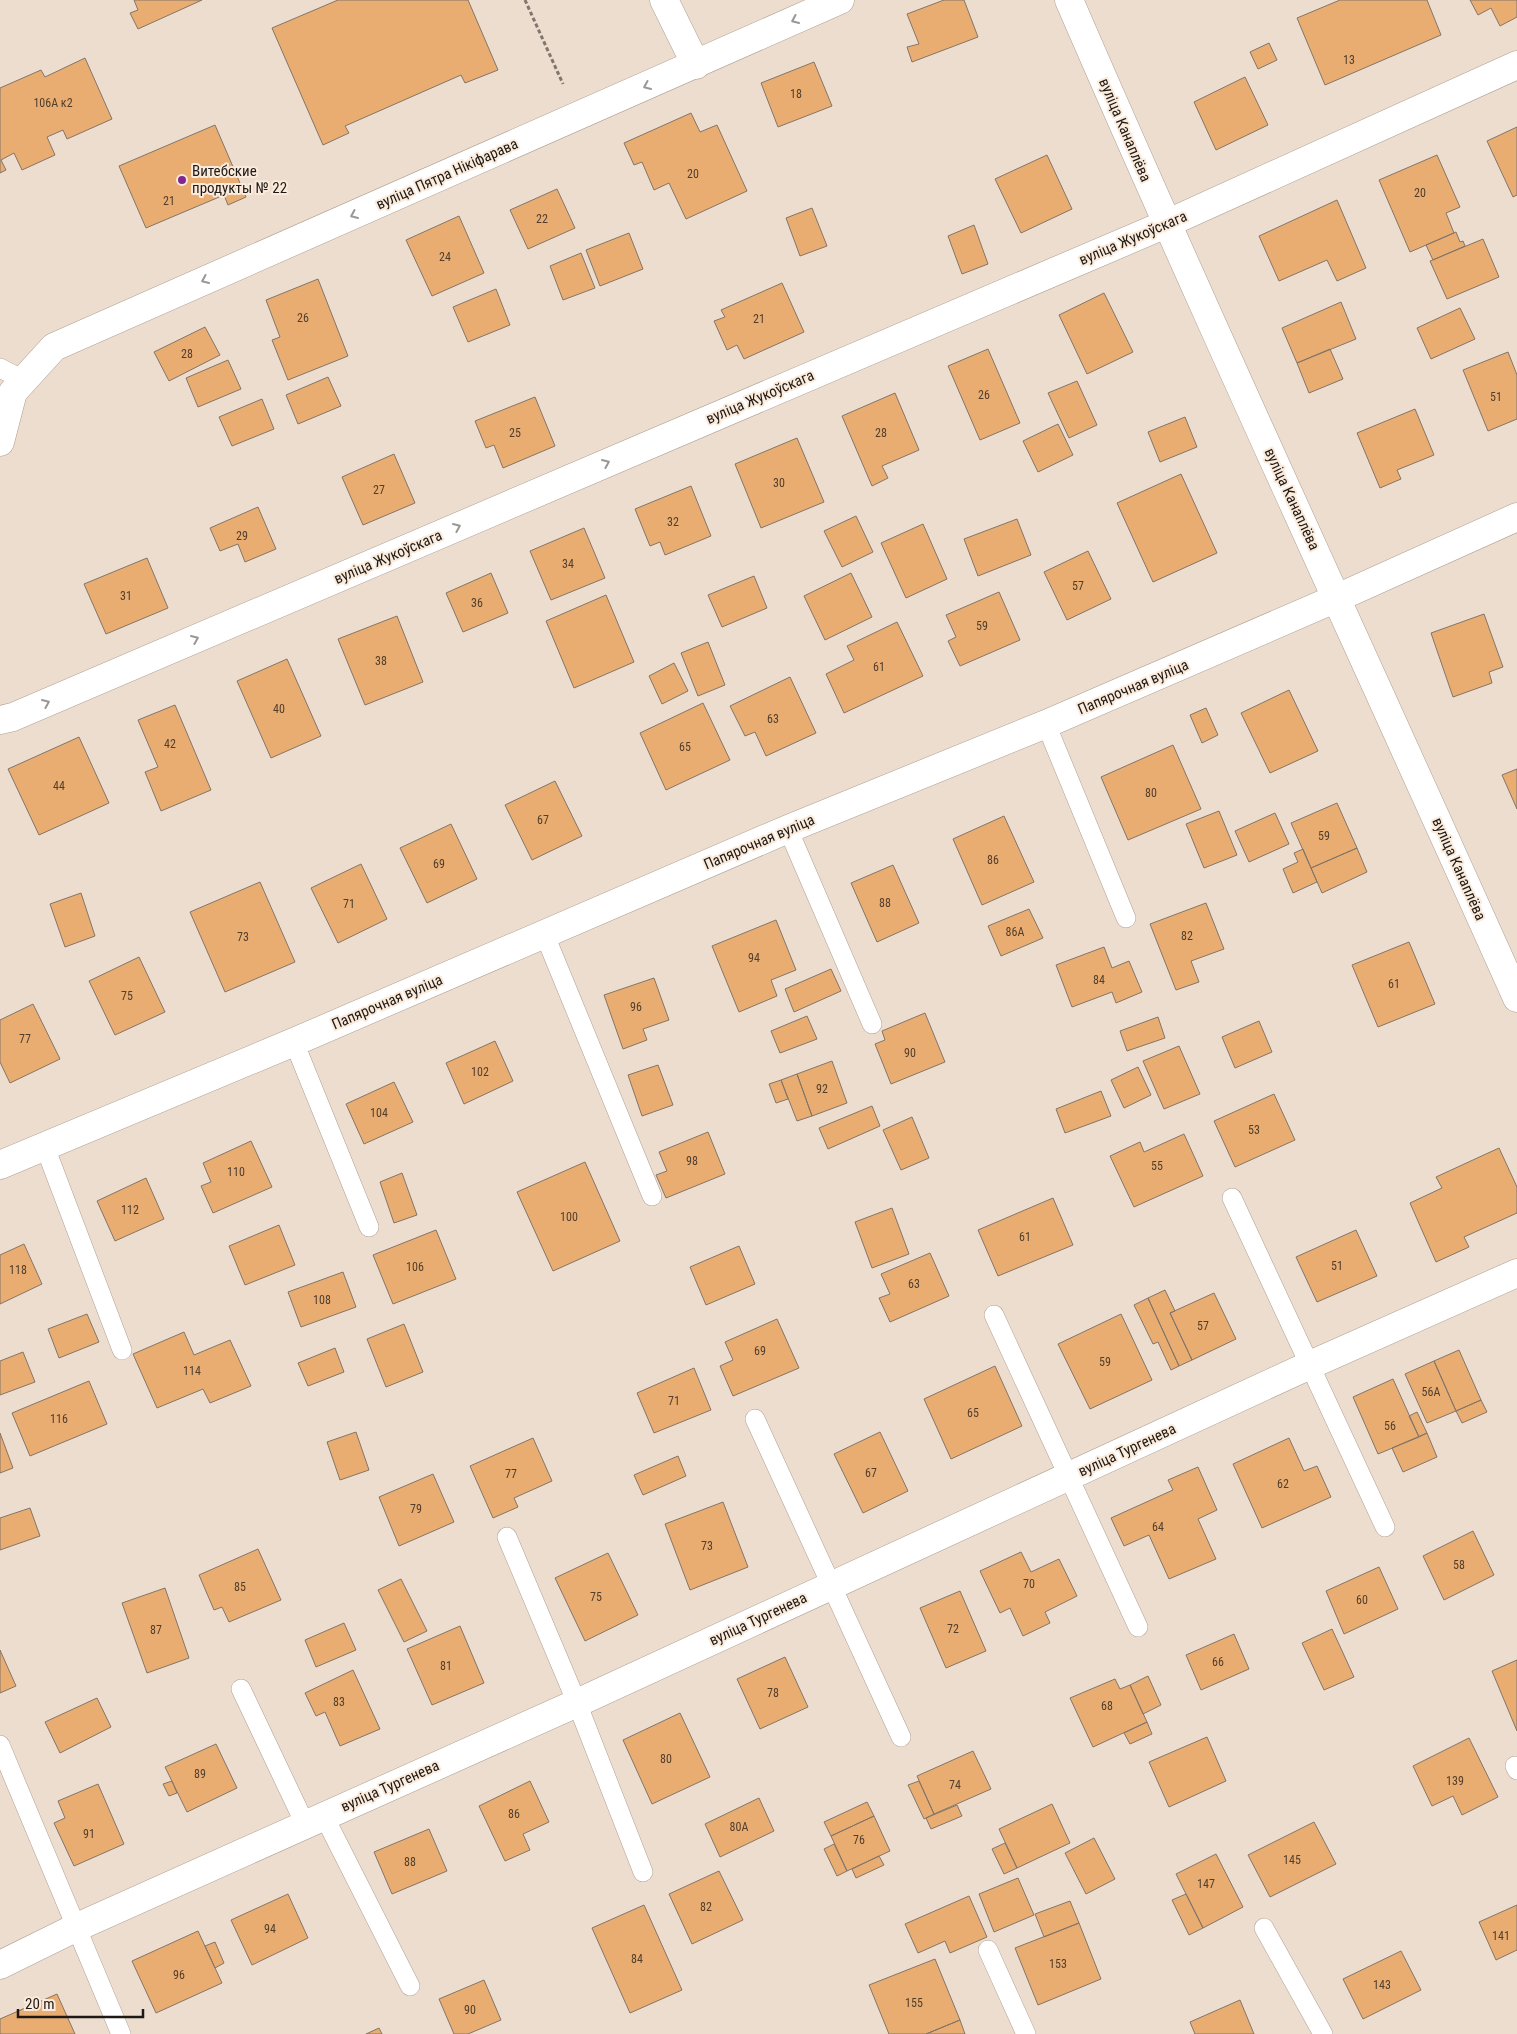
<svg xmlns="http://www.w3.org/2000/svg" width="1517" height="2034" viewBox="0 0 1517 2034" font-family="'Roboto Condensed',sans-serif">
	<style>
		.building { fill: #e9ad72; stroke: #837568 }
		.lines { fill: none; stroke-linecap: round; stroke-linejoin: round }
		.lane-casing { stroke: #afa092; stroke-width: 20 }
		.street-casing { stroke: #afa092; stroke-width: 29 }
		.path { stroke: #80766d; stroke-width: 3; stroke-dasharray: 4 2.5; stroke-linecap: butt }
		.lane { stroke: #fff; stroke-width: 19 }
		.street { stroke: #fff; stroke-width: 28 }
		.oneway { stroke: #9a9895 }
		.poi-dot { fill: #812591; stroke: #fbebdc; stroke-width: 2 }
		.labels { text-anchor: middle; stroke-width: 4; stroke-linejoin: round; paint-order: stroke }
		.number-label { font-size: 12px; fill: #513e2c }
		.street-label { font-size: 15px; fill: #1e1914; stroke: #fbebdc }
		.poi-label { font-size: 15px; fill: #1e1914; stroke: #fbebdc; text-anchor: start }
	</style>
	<rect width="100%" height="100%" fill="#edddcf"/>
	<!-- building -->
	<path class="building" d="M134,0H202L138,29L130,13L138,10Z
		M338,0H468L498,70L465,83L461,75L345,126L349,133L323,145L272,28Z
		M944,0H964L978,37L912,62L907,47L919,44L907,14Z
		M1340,0H1427L1441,35L1325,85L1297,18Z
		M1470,0H1517V17L1500,26L1491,8L1478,15Z
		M1269,43L1277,60L1258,69L1250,52Z
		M85,58L112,119L67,139L63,130L47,137L55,155L22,170L14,153L1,160L6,170L0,173V88L41,70L45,77Z
		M814,62L832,106L778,127L761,83Z
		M1245,77L1268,125L1216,150L1194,102Z
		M691,113L700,132L717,125L747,191L686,219L669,183L654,190L642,162L634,165L624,143Z
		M215,125L246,197L228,205L224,195L146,228L119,166Z
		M1517,127V195L1513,197L1487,141Z
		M1047,155L1072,209L1021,233L995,179Z
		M1437,155L1460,207L1446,213L1454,233L1410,252L1379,180Z
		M557,189L575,228L528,249L510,210Z
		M1337,200L1366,268L1337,281L1327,260L1279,281L1259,236Z
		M812,208L827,246L800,256L786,218Z
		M459,216L484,273L432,296L406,240Z
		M974,225L988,264L962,274L948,236Z
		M1456,232L1460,242L1463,241L1465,246L1433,260L1426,245Z
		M629,233L643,269L600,286L586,250Z
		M1483,239L1499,277L1447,299L1430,261Z
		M581,253L595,288L563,300L550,266Z
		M318,279L348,356L288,380L272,340L280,337L266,300Z
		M782,283L804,332L744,359L737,345L727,350L714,321L725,317L721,310Z
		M496,289L510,325L468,342L453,307Z
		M1104,293L1133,352L1087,374L1059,315Z
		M1341,302L1356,339L1297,363L1282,328Z
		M1460,308L1475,339L1431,359L1417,328Z
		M205,327L220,355L169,381L154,352Z
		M988,349L1020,423L980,440L948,366Z
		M1330,349L1343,379L1309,393L1297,363Z
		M1508,352L1517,375V419L1488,431L1463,370Z
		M228,360L241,389L198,407L186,378Z
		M328,377L341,406L298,424L286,395Z
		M1077,381L1097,425L1069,438L1048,393Z
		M895,393L919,450L882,466L888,478L872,486L842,416Z
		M535,397L555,446L503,468L494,445L486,448L475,421Z
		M262,399L274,429L232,446L219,417Z
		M1415,409L1434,455L1397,470L1401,479L1380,488L1357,433Z
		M1185,417L1197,447L1160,462L1148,432Z
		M1058,424L1073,455L1038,472L1023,441Z
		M797,438L824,502L761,528L735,464Z
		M394,454L415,503L363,525L342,477Z
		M1181,474L1217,553L1153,582L1117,503Z
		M691,486L711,536L665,555L660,542L650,546L635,509Z
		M258,507L276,549L245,562L238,544L220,551L210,528Z
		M856,516L873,552L842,567L824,531Z
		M1017,519L1031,555L978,576L964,539Z
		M923,524L947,579L906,598L881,543Z
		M584,528L605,578L551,600L530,551Z
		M1088,551L1111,599L1067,620L1044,572Z
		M147,558L168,608L106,634L84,584Z
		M491,573L508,613L463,632L446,593Z
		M851,573L872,617L825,640L804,596Z
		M754,576L767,608L722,627L708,595Z
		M999,592L1020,640L960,666L948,641L956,637L946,615Z
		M606,595L634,662L574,688L546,621Z
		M1484,614L1503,667L1489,672L1492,683L1453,697L1431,633Z
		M397,616L423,682L365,705L338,639Z
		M897,622L923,676L844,713L826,674L854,660L847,646Z
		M708,642L725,685L698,696L681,653Z
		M287,659L321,736L271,758L237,681Z
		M674,663L688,691L662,704L649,676Z
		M790,677L816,733L766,756L755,732L745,736L730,706Z
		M1289,690L1318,751L1270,773L1241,713Z
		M703,703L730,760L666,790L640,733Z
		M175,705L211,790L161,811L145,772L158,767L138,720Z
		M1206,708L1218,735L1202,743L1190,715Z
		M79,737L109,803L39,835L8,769Z
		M1173,745L1201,809L1128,840L1101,777Z
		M1517,769V809L1502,775Z
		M555,781L582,836L532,860L505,805Z
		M1337,803L1357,848L1311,868L1291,823Z
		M1219,811L1237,855L1204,868L1186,824Z
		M1275,813L1289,844L1249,862L1235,831Z
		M1004,816L1034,882L982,905L953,839Z
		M451,824L477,879L427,903L400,848Z
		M1357,848L1367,872L1322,893L1311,868Z
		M1303,849L1317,882L1293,893L1283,869L1298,862L1294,853Z
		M361,864L387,919L338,943L311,888Z
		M893,865L919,923L877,942L851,883Z
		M260,882L295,962L225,992L190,912Z
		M81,893L95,936L65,947L50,904Z
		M1206,903L1224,949L1191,961L1199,982L1176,990L1150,924Z
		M1029,909L1043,938L1001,956L988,926Z
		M776,920L796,970L771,980L777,996L739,1012L712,946Z
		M1409,942L1435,1004L1378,1027L1352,965Z
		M1104,947L1112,968L1129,961L1142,992L1116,1003L1112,992L1072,1007L1056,965Z
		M139,957L165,1012L115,1035L89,981Z
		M831,969L841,991L794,1012L785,989Z
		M654,978L669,1020L643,1029L647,1040L623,1049L604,995Z
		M33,1004L60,1059L10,1083L0,1062V1020Z
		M925,1013L945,1062L891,1084L875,1044L885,1040L882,1031Z
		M807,1016L817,1039L780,1053L771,1031Z
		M1158,1017L1165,1038L1127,1051L1120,1031Z
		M1259,1021L1272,1052L1235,1068L1222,1037Z
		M495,1041L513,1081L464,1104L446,1063Z
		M1179,1046L1200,1094L1164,1109L1143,1061Z
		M832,1061L847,1103L812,1116L797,1074Z
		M658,1065L673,1105L642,1116L628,1075Z
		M1138,1067L1151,1095L1124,1108L1111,1080Z
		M797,1074L812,1116L797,1121L781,1080Z
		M781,1080L788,1099L776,1103L769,1084Z
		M394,1082L413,1122L364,1144L346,1104Z
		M1101,1091L1111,1116L1065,1133L1056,1109Z
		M1274,1094L1295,1140L1235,1167L1214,1121Z
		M872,1106L880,1126L828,1149L819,1128Z
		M912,1117L929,1158L901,1170L883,1130Z
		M708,1132L725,1174L666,1198L656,1175L667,1171L659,1152Z
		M1184,1134L1203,1176L1134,1207L1110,1156L1140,1142L1144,1152Z
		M251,1141L272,1187L213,1213L201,1186L211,1182L203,1163Z
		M1499,1148L1517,1187V1213L1464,1237L1469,1247L1436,1262L1410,1203L1442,1188L1436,1177Z
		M585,1162L620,1241L553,1271L517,1192Z
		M402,1173L417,1215L394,1223L380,1182Z
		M146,1178L164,1219L115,1241L97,1201Z
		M1053,1198L1073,1245L998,1276L978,1230Z
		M892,1208L909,1254L872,1268L855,1222Z
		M279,1225L295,1265L245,1285L229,1246Z
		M436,1230L456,1279L393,1304L373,1255Z
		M1356,1230L1377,1276L1317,1302L1296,1257Z
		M24,1244L42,1284L0,1304V1255Z
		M739,1246L755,1284L706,1305L690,1267Z
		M930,1253L949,1296L890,1322L879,1298L890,1294L881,1274Z
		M343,1272L356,1307L301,1327L288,1292Z
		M1165,1290L1175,1311L1170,1313L1192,1360L1179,1366L1148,1298Z
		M1214,1293L1236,1339L1192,1360L1170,1313Z
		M1148,1298L1179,1366L1171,1370L1158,1342L1153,1344L1134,1305Z
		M87,1314L99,1342L59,1358L48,1329Z
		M1121,1314L1152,1380L1090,1409L1058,1344Z
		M777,1319L799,1368L733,1396L720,1366L733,1360L725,1342Z
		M404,1324L423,1372L386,1387L367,1339Z
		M184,1332L194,1355L230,1340L251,1386L210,1403L203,1389L157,1408L133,1354Z
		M335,1348L344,1372L308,1386L298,1363Z
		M1459,1350L1481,1400L1456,1411L1434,1361Z
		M23,1352L35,1382L0,1395V1361Z
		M1434,1361L1456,1411L1427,1423L1405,1374Z
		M995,1366L1022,1426L951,1459L924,1399Z
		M694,1368L711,1410L654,1433L637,1393Z
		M1393,1379L1419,1437L1378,1454L1353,1397Z
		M89,1381L107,1424L30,1456L12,1413Z
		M1481,1400L1487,1412L1462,1423L1456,1411Z
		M1417,1412L1427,1433L1419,1437L1409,1416Z
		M356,1432L369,1470L340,1480L327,1442Z
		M880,1432L908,1491L863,1513L834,1454Z
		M0,1433L13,1468L0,1473Z
		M1427,1433L1437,1457L1403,1472L1392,1448Z
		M533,1438L552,1481L514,1498L518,1507L493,1518L470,1466Z
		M1289,1438L1304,1471L1317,1466L1331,1497L1262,1528L1233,1464Z
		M678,1456L686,1476L643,1495L634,1475Z
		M1198,1467L1217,1510L1198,1519L1216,1559L1169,1579L1149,1535L1124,1546L1111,1518L1173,1490L1168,1480Z
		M433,1474L454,1522L399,1546L379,1497Z
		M723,1502L748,1567L690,1590L665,1524Z
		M30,1508L40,1536L0,1550V1518Z
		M1473,1531L1494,1575L1444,1600L1423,1556Z
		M258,1549L281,1600L229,1622L222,1607L214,1610L199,1575Z
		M1021,1552L1031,1572L1059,1559L1077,1596L1045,1612L1050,1623L1023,1636L1010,1608L1000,1613L980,1571Z
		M608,1553L638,1615L585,1641L555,1578Z
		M1379,1567L1398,1609L1344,1634L1326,1591Z
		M401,1579L427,1631L404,1642L378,1590Z
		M165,1588L189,1658L147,1673L122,1603Z
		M960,1591L986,1651L946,1668L920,1608Z
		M344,1623L356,1650L316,1667L305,1640Z
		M460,1626L484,1683L432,1705L407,1649Z
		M1332,1629L1354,1677L1324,1690L1302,1643Z
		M1234,1634L1249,1669L1201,1690L1186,1655Z
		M0,1650L16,1686L0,1693Z
		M785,1657L808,1707L760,1729L737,1679Z
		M1517,1660V1731L1492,1671Z
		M353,1670L380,1729L340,1746L325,1712L316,1716L305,1693Z
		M1148,1676L1161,1705L1143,1714L1130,1685Z
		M1115,1679L1120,1689L1130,1685L1147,1722L1093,1747L1070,1698Z
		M97,1698L111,1727L60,1753L45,1722Z
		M680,1713L710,1777L652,1804L623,1740Z
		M1147,1722L1152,1734L1130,1744L1124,1733Z
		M1207,1737L1226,1781L1169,1807L1149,1762Z
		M1469,1738L1498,1797L1462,1815L1453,1796L1432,1806L1413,1766Z
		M216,1744L237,1788L187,1812L165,1767Z
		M973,1751L991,1789L934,1814L917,1776Z
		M172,1781L177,1793L169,1796L163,1784Z
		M530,1781L549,1822L523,1834L530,1850L505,1861L479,1806Z
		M919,1781L934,1814L924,1819L908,1785Z
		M98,1784L124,1844L74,1866L54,1823L65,1818L58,1801Z
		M759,1798L774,1831L720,1857L705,1824Z
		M867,1802L874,1816L831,1836L824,1822Z
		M1052,1804L1070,1843L1017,1868L999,1829Z
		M957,1805L962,1816L931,1829L926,1818Z
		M874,1816L890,1851L847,1871L831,1836Z
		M1314,1822L1336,1864L1270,1897L1248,1855Z
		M429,1829L447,1871L392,1894L374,1852Z
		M1094,1838L1115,1879L1086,1894L1065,1853Z
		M1005,1843L1017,1868L1004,1874L992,1849Z
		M834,1844L847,1871L837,1876L824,1849Z
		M1216,1854L1243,1907L1203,1928L1176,1874Z
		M879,1856L884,1865L856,1878L852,1869Z
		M719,1871L743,1920L692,1944L669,1894Z
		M1018,1878L1034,1915L994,1932L979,1894Z
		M288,1894L308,1938L252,1965L231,1920Z
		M1186,1894L1203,1928L1189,1935L1172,1900Z
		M969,1896L987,1937L950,1953L945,1941L918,1953L905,1924Z
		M1070,1901L1079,1923L1044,1937L1035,1914Z
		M644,1905L682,1990L630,2013L592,1928Z
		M1517,1905V1950L1496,1960L1479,1922Z
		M1079,1923L1101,1979L1038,2005L1015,1948Z
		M198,1931L222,1983L156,2013L132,1961Z
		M215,1942L224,1963L215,1968L205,1946Z
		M1401,1951L1421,1990L1363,2019L1343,1979Z
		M935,1959L960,2020L926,2034H889L869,1985Z
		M484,1980L501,2020L468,2034H454L439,1999Z
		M57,1994L75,2034H0V2019Z
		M1240,2000L1254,2034H1195L1190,2022Z
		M960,2020L965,2034H926Z
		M379,2028L382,2034H366Z"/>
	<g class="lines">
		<!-- lane casing -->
		<g class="lane-casing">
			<path id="lane" d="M0,368L23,380
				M1046,724L1126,918
				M788,829L872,1024
				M544,933L652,1196
				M294,1042L369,1227
				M45,1147L122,1350
				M1232,1198L1385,1527
				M994,1315L1138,1627
				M755,1419L901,1737
				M507,1537L577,1703L643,1872
				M241,1689L305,1824
				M0,1745L121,2034
				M1515,1766L1517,1770
				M324,1816L410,1986
				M1264,1928L1323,2034
				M988,1950L1026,2034"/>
		</g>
		<!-- street casing -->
		<g class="street-casing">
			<path id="street" d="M664,0L696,65
				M1069,0C1214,335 1368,665 1517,998
				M0,442L13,392L54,347L840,0
				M0,720L13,717L1166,224L1517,65
				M0,1165L294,1042L788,829L1046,724L1337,598L1517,517
				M0,1965L75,1928L577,1703L1310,1365L1517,1273"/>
		</g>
		<!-- path -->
		<path class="path" d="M525,0L563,84"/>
		<!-- lane -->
		<use href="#lane" class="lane"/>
		<!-- street -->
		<use href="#street" class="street"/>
	</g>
	<!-- one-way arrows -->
	<defs><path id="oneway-chevron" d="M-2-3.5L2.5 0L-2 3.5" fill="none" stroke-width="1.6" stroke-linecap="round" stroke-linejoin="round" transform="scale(1.25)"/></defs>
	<g class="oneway">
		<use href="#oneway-chevron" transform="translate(795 20) rotate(156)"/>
		<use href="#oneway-chevron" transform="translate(647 86) rotate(156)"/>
		<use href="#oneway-chevron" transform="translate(354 215) rotate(156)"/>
		<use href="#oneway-chevron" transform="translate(205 280) rotate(156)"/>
		<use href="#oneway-chevron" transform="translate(606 463) rotate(-23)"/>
		<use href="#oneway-chevron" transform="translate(457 527) rotate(-23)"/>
		<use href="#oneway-chevron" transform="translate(195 639) rotate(-23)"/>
		<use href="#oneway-chevron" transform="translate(46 703) rotate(-23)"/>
	</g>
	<!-- markers -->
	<circle class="poi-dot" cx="182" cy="180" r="5"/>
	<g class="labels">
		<!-- number labels -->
		<g class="number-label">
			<text x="1349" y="64">13</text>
			<text x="796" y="98">18</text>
			<text x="53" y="107">106А к2</text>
			<text x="693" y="178">20</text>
			<text x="1420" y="197">20</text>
			<text x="169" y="205">21</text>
			<text x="542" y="223">22</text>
			<text x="445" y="261">24</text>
			<text x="303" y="322">26</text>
			<text x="759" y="323">21</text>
			<text x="187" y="358">28</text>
			<text x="984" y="399">26</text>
			<text x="1496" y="401">51</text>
			<text x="515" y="437">25</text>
			<text x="881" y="437">28</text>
			<text x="779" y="487">30</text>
			<text x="379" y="494">27</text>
			<text x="673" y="526">32</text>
			<text x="242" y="540">29</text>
			<text x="568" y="568">34</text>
			<text x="1078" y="590">57</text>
			<text x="126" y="600">31</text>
			<text x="477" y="607">36</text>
			<text x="982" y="630">59</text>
			<text x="381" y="665">38</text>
			<text x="879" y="671">61</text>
			<text x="279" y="713">40</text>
			<text x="773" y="723">63</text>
			<text x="170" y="748">42</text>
			<text x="685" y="751">65</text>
			<text x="59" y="790">44</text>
			<text x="1151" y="797">80</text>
			<text x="543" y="824">67</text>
			<text x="1324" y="840">59</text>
			<text x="993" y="864">86</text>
			<text x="439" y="868">69</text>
			<text x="885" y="907">88</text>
			<text x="349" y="908">71</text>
			<text x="1015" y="936">86А</text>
			<text x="1187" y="940">82</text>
			<text x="243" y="941">73</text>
			<text x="754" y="962">94</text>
			<text x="1099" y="984">84</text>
			<text x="1394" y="988">61</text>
			<text x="127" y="1000">75</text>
			<text x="636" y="1011">96</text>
			<text x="25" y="1043">77</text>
			<text x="910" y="1057">90</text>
			<text x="480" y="1076">102</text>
			<text x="822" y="1093">92</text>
			<text x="379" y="1117">104</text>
			<text x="1254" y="1134">53</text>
			<text x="692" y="1165">98</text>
			<text x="1157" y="1170">55</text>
			<text x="236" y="1176">110</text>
			<text x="130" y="1214">112</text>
			<text x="569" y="1221">100</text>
			<text x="1025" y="1241">61</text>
			<text x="1337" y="1270">51</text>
			<text x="415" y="1271">106</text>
			<text x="18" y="1274">118</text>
			<text x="914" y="1288">63</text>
			<text x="322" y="1304">108</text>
			<text x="1203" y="1330">57</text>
			<text x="760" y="1355">69</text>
			<text x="1105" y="1366">59</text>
			<text x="192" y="1375">114</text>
			<text x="1431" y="1396">56А</text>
			<text x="674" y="1405">71</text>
			<text x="973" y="1417">65</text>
			<text x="59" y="1423">116</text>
			<text x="1390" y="1430">56</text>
			<text x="871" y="1477">67</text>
			<text x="511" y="1478">77</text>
			<text x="1283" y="1488">62</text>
			<text x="416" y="1513">79</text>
			<text x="1158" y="1531">64</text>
			<text x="707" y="1550">73</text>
			<text x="1459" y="1569">58</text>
			<text x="1029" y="1588">70</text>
			<text x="240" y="1591">85</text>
			<text x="596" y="1601">75</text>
			<text x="1362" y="1604">60</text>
			<text x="953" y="1633">72</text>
			<text x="156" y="1634">87</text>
			<text x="1218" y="1666">66</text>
			<text x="446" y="1670">81</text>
			<text x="773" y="1697">78</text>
			<text x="339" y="1706">83</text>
			<text x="1107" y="1710">68</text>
			<text x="666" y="1763">80</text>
			<text x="200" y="1778">89</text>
			<text x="1455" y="1785">139</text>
			<text x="955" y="1789">74</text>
			<text x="514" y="1818">86</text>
			<text x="739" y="1831">80А</text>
			<text x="89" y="1838">91</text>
			<text x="859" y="1844">76</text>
			<text x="1292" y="1864">145</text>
			<text x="410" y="1866">88</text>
			<text x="1206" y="1888">147</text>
			<text x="706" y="1911">82</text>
			<text x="270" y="1933">94</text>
			<text x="1501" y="1940">141</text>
			<text x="637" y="1963">84</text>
			<text x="1058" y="1968">153</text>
			<text x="179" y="1979">96</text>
			<text x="1382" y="1989">143</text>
			<text x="914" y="2007">155</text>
			<text x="470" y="2014">90</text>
		</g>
		<!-- street labels -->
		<g class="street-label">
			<text transform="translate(1125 130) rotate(67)" y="5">вуліца Канаплёва</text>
			<text transform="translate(447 174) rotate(-24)" y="5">вуліца Пятра Нікіфарава</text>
			<text transform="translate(1133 238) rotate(-23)" y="5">вуліца Жукоўскага</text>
			<text transform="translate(760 397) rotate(-23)" y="5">вуліца Жукоўскага</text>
			<text transform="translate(1292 499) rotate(65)" y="5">вуліца Канаплёва</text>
			<text transform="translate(388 557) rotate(-23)" y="5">вуліца Жукоўскага</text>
			<text transform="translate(1133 687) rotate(-23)" y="5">Папярочная вуліца</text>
			<text transform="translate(759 842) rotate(-23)" y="5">Папярочная вуліца</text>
			<text transform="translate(1459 869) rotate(66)" y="5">вуліца Канаплёва</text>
			<text transform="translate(387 1002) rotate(-23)" y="5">Папярочная вуліца</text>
			<text transform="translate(1127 1450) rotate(-25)" y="5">вуліца Тургенева</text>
			<text transform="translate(758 1619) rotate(-25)" y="5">вуліца Тургенева</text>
			<text transform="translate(390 1786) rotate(-24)" y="5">вуліца Тургенева</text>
		</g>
		<!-- poi labels -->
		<g class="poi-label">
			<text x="192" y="176">Витебские<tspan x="192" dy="17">продукты № 22</tspan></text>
		</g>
	</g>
	<!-- scale -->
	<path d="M18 2009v8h125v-8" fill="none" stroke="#1e1914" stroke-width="2.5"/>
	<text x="25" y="2009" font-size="15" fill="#1e1914" stroke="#fbebdc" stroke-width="4" paint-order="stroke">20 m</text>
</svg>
